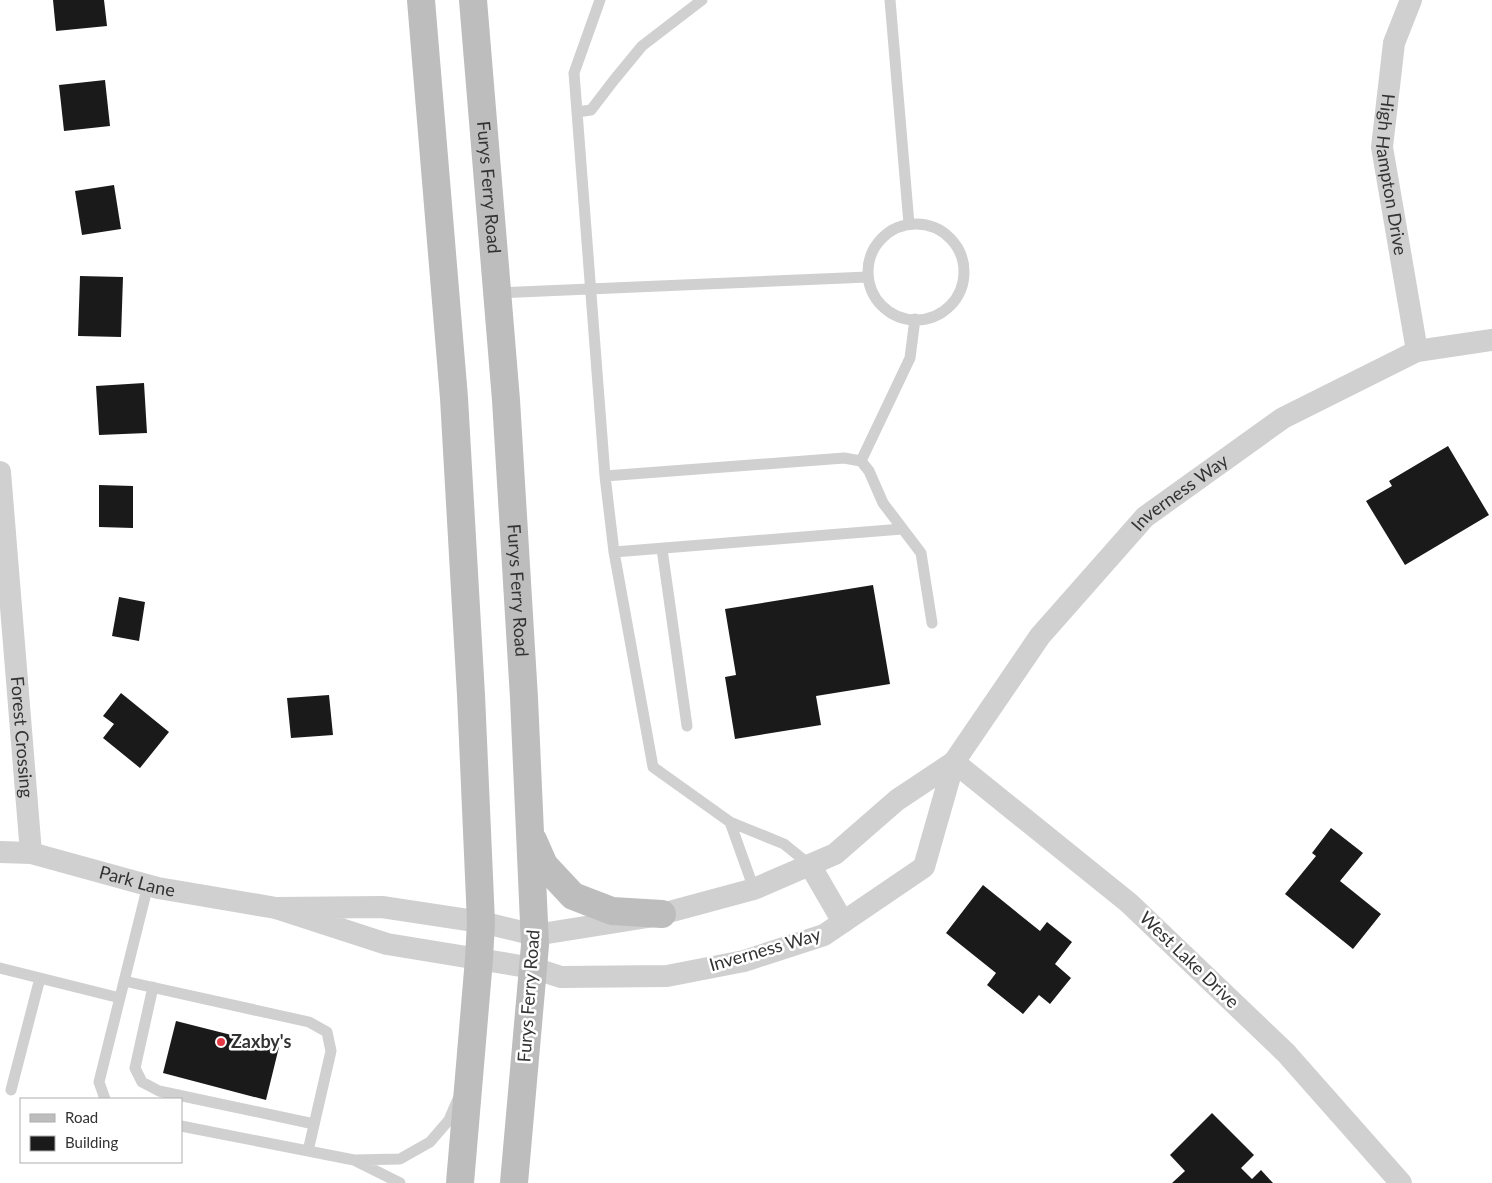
<svg xmlns="http://www.w3.org/2000/svg" width="1492" height="1183" viewBox="0 0 1492 1183" font-family="Lato,sans-serif">
	<style>
		.building { fill: #1a1a1a }
		.lines { fill: none; stroke-linecap: round; stroke-linejoin: round }
		.lane { stroke: #d0d0d0; stroke-width: 11 }
		.street { stroke: #d0d0d0; stroke-width: 22 }
		.secondary { stroke: #bdbdbd; stroke-width: 28 }
		.poi-dot { fill: #e63946; stroke: #fff; stroke-width: 2 }
		.labels { text-anchor: middle; stroke-width: 5; stroke-linejoin: round; paint-order: stroke }
		.street-label { font-size: 18px; fill: #333; stroke: #fff }
		.poi-label { font-size: 18px; font-weight: bold; fill: #333; stroke: #fff; text-anchor: start }
	</style>
	<rect width="100%" height="100%" fill="#fff"/>
	<!-- building -->
	<path class="building" d="M53,0H104L107,26L56,31Z
		M105,80L110,126L64,131L59,85Z
		M114,185L121,229L82,235L75,191Z
		M80,276L123,277L121,337L78,336Z
		M144,383L147,433L99,435L96,386Z
		M1448,446L1489,515L1405,565L1366,501L1392,486L1389,481Z
		M99,485L133,486V528L99,527Z
		M873,585L890,684L816,696L821,725L735,739L725,677L736,675L725,609Z
		M119,597L145,602L139,641L112,636Z
		M121,693L169,732L140,768L103,738L114,724L103,716Z
		M329,695L333,735L291,738L287,698Z
		M1331,828L1363,853L1340,881L1381,914L1353,949L1285,894L1316,856L1312,853Z
		M983,885L1040,931L1047,922L1072,942L1055,964L1071,978L1050,1004L1039,995L1023,1014L987,985L996,973L946,933Z
		M176,1021L279,1047L266,1100L163,1073Z
		M1212,1113L1254,1155L1241,1168L1252,1179L1261,1170L1273,1183H1172L1185,1171L1170,1155Z"/>
	<g class="lines">
		<!-- lane -->
		<path class="lane" d="M600,0L574,73L605,476L614,552L653,767L730,822L784,844L810,865
			M890,0L909,224
			M577,112L591,110L614,80L642,46L702,0
			M868 272a48 48 0 1 1 96 0a48 48 0 1 1-96 0Z
			M498,293L868,277
			M861,461L910,358L915,319
			M605,476L844,458L861,461L869,471L883,503L921,553L932,623
			M662,549L687,726
			M614,552L902,529
			M730,822L754,889
			M0,968L120,998
			M124,981L309,1022L327,1032L331,1051L308,1151
			M153,987L135,1068L142,1082L159,1091L314,1124
			M11,1090L40,978
			M105,1099L99,1082L148,885
			M181,1126L354,1160
			M400,1183L354,1160L400,1159L430,1142L449,1120L458,1099"/>
		<!-- street -->
		<g class="street">
			<path id="s1" d="M1411,0L1394,43L1382,147L1417,351"/>
			<path id="s2" d="M0,472L31,853"/>
			<path d="M954,762L924,867L824,935L744,961L667,976L561,977L533,968L387,944L276,908L382,907L481,922L535,935L654,916L754,889L835,854L897,800Z"/>
			<path id="s3" d="M0,852L31,853L158,888L276,908"/>
			<path d="M810,865L843,922"/>
			<path id="s4" d="M1401,1183L1286,1053L1129,903L954,762L1040,636L1145,517L1283,418L1417,351L1492,340"/>
		</g>
		<!-- secondary -->
		<g class="secondary">
			<path d="M421,0L454,398L471,695L481,922L479,959L460,1183"/>
			<path id="s5" d="M473,0L506,400L524,698L535,945L514,1183"/>
			<path d="M533,840L544,865L573,896L612,911L662,914"/>
		</g>
	</g>
	<!-- markers -->
	<circle class="poi-dot" cx="221" cy="1042" r="5"/>
	<g class="labels">
		<!-- street labels -->
		<g class="street-label">
			<text dy="6" stroke="none"><textPath href="#s1" startOffset="179">High Hampton Drive</textPath></text>
			<text dy="6" stroke="none"><textPath href="#s5" startOffset="188">Furys Ferry Road</textPath></text>
			<text dy="6" stroke="none"><textPath href="#s4" startOffset="969">Inverness Way</textPath></text>
			<text dy="6" stroke="none"><textPath href="#s5" startOffset="592">Furys Ferry Road</textPath></text>
			<text dy="6" stroke="none"><textPath href="#s2" startOffset="266">Forest Crossing</textPath></text>
			<text dy="6" stroke="none"><textPath href="#s3" startOffset="141">Park Lane</textPath></text>
			<text transform="translate(765 950) rotate(-16)" y="6">Inverness Way</text>
			<text transform="translate(1189 960) rotate(44)" y="6">West Lake Drive</text>
			<text transform="translate(529 996) rotate(-86)" y="6">Furys Ferry Road</text>
		</g>
		<!-- poi labels -->
		<g class="poi-label">
			<text x="231" y="1048">Zaxby's</text>
		</g>
	</g>
	<!-- legend -->
	<rect x="20" y="1098" width="162" height="65" fill="#ffffff" stroke="#adadad"/>
	<rect x="30" y="1114" width="25" height="8" fill="#bdbdbd" stroke="#adadad"/>
	<text x="65" y="1123" font-size="15" fill="#333333">Road</text>
	<rect x="30" y="1136" width="25" height="15" fill="#1a1a1a" stroke="#adadad"/>
	<text x="65" y="1148" font-size="15" fill="#333333">Building</text>
</svg>
